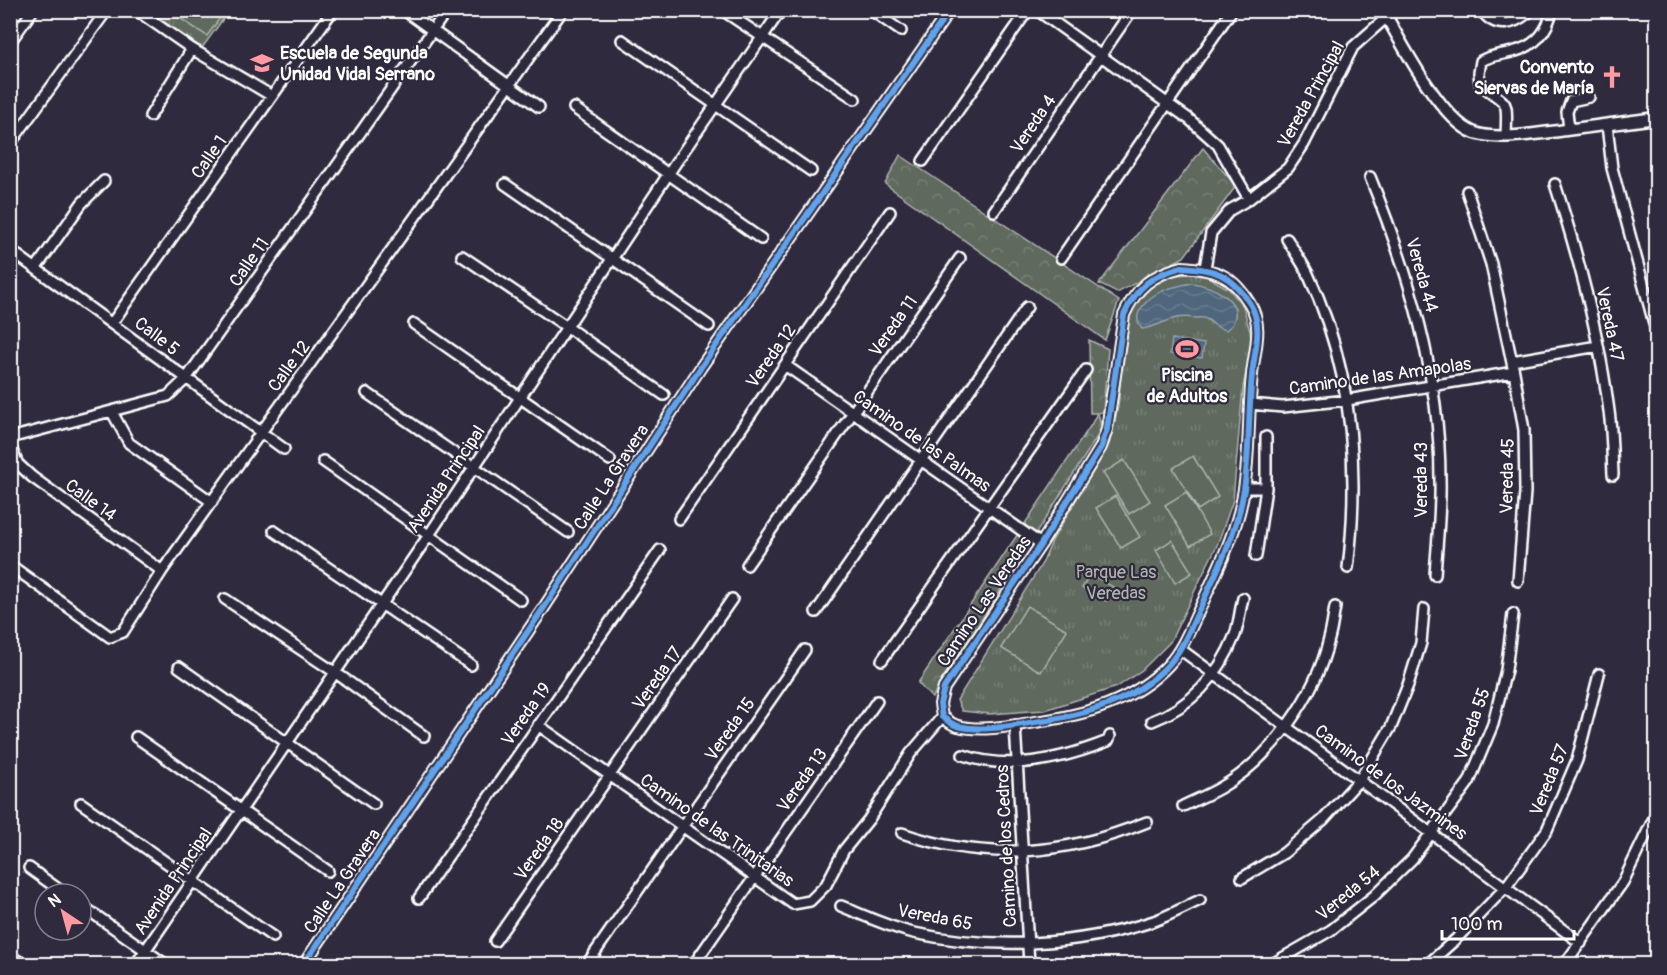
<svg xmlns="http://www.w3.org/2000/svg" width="1667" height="975" viewBox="0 0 1667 975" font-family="Pangolin,sans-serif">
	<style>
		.forest { fill: url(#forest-crowns); stroke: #aeb4ae; stroke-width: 1.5 }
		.park { fill: url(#park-tufts); stroke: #aeb4ae; stroke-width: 1.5 }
		.garden { fill: #5e695d; stroke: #aeb4ae; stroke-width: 1.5 }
		.water { fill: url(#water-waves); stroke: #96a3b0; stroke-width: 1.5 }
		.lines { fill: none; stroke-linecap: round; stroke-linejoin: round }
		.minor-casing { stroke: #fff; stroke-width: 14 }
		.tertiary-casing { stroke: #fff; stroke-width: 15 }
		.minor { stroke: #2f2a3d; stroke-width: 9 }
		.tertiary { stroke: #2f2a3d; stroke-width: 10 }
		.cycleway-casing { stroke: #2f2a3d; stroke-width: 10 }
		.cycleway { stroke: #60a3ed; stroke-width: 6 }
		.labels { text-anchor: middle; stroke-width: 4.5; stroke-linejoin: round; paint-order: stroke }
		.poi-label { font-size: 18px; font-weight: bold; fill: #fff; stroke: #2f2a3d; text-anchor: start }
		.street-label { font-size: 18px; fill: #fff; stroke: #2f2a3d }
		.park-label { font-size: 18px; fill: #aeb4ae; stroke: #2f2a3d }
	</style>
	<defs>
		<pattern id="forest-crowns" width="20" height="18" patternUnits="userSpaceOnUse" patternTransform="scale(1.5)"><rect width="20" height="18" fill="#5e695d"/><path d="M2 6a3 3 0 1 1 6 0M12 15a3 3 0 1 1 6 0" fill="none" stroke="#768075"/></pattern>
		<pattern id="park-tufts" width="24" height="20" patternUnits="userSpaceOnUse" patternTransform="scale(1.5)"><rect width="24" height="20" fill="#5e695d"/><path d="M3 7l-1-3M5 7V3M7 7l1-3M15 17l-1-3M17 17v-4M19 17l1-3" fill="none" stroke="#768075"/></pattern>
		<pattern id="water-waves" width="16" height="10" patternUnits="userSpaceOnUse" patternTransform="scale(1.5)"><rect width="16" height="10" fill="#50667b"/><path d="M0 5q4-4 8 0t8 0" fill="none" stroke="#6a7d8f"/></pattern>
	</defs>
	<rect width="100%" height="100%" fill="#2f2a3d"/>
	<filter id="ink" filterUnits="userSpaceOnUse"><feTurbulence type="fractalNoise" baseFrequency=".0167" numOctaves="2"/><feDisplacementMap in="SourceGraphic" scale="12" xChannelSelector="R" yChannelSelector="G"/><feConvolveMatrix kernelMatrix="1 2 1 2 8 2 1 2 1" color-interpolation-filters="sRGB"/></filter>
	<g filter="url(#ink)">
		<!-- forest -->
		<path class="forest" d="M1203,148L1236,186L1184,257L1117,293L1099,284Z
			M900,155L1119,301L1105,340L885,184Z
			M1089,340L1108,349L1103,412L1098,413L1102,429L932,698L918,683L1091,425L1097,413H1090Z"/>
		<!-- park -->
		<path class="park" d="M145,11H229L202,48Z
			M1192,274L1208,277L1229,289L1243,306L1250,331L1252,344L1243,387L1233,500L1218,543L1170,642L1142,670L1117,687L1045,710L990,714L962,711L957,700L1043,562L1053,539L1109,444L1118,407L1126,320L1137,298L1154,284L1173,275Z"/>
		<!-- garden -->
		<path class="garden" d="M169,11H225L207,36Z
			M1193,456L1218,497L1198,510L1173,468Z
			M1124,460L1150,501L1129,514L1103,473Z
			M1186,492L1210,534L1190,546L1165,505Z
			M1115,496L1140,537L1121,548L1096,508Z
			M1172,540L1192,573L1175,583L1156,550Z
			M1090,574L1113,587L1106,601L1082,588Z
			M1027,606L1067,630L1041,672L1001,648Z"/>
		<!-- water -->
		<path class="water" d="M1192,283C1211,285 1246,300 1232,325L1226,330C1212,327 1215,323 1206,319C1203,317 1200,318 1196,318C1169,314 1166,325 1142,329C1138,324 1136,318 1139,312C1150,291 1171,287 1192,283Z
			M1172,339L1204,344L1202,358L1170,354Z"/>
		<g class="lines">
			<!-- minor casing -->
			<g class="minor-casing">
				<path id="minor" d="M136,10L192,49L272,96
					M404,10L539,107
					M722,10L855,99
					M871,10L901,31
					M1037,10L1189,119L1218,145L1249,199
					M1481,10C1496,31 1515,25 1531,10
					M622,40L811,171
					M10,42L33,10
					M574,108L761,239
					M150,116L192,49
					M1607,125L1612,168L1656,331
					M1569,129L1567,112L1571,101L1589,97
					M1506,135C1508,94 1507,108 1480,83L1479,73L1481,61C1492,55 1501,55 1512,52C1534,47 1548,32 1552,10
					M10,144L107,10
					M923,161L1028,10
					M1370,177C1409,272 1440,375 1440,479C1441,511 1437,543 1435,575
					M505,184L709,326
					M1555,184C1579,258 1599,333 1609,411C1612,432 1612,453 1613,475
					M1467,191L1491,264L1514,372L1524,430L1525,492L1518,581
					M994,211L1132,10
					M1287,239C1294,251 1302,262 1308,274C1352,367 1360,468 1348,568
					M10,250L284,449
					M462,256L567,327L664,395
					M1061,258L1232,10
					M1182,267C1215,269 1232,274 1250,304C1264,327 1254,351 1252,375C1248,413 1250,452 1244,489C1238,530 1219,566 1202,604C1192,624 1184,647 1169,664C1134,702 1085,715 1035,722C1011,726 981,732 958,726C952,725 947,720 942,717L940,704L944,688L1041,544L1101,447L1107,429L1124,315C1137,286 1152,275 1182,267Z
					M36,268L82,203L104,181
					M1205,268L1211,233L1230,210L1249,199L1288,168L1304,144L1353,47L1387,17
					M112,323L333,10
					M414,324L610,460
					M1512,361L1598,346
					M785,365L1041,544
					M367,393L568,532
					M1250,404L1283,407L1347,400L1514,372
					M112,412L129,443L212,502
					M10,438L168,396L186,379L447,10
					M10,446L18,464L32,477L162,571
					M323,461L521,600
					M1244,488H1266
					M679,519L890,212
					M274,531L471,665
					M1256,556L1266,488V437
					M10,565L110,637L123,632L162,571L563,10
					M747,565L960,258
					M225,599L336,673L424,736
					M816,612L1027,307
					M1180,649L1581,943
					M882,660L1086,370
					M179,667L374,804
					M1152,721C1192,706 1219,675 1235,635C1239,624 1240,610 1243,598
					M538,725L793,904L810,901L826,885L844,850L869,819L911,753L942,717
					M1015,725L1029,964
					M136,737L328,871
					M963,755C1010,772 1063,759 1108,741L1110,736
					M81,803L273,937
					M1183,806C1195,800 1208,795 1220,788C1270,760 1316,695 1329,639C1332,629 1333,618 1335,607
					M902,833C986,862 1066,855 1147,822
					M29,868L65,894
					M1242,878L1284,853L1323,820L1360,779L1391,727L1408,685L1421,643L1424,609
					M419,898L660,550
					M81,905L165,964
					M841,906C865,916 888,927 914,933C993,950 1077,946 1154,921C1170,915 1185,907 1200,900
					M495,941L732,599
					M10,956L24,964
					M136,964L429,535L681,155L781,10
					M304,964L545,606L701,367L950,10
					M587,964L805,650
					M694,964L877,701
					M1272,964L1331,930L1374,896L1412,859L1469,782L1493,724L1506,670L1513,614
					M1428,964L1456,939L1506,887L1547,830L1577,760L1599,674
					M1565,964L1623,882L1656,814"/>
			</g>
			<!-- tertiary casing -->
			<g class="tertiary-casing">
				<path id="tertiary" d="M1383,10C1400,41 1442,122 1475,133C1498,141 1541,133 1566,130C1596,126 1626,122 1656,118"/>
			</g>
			<!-- minor -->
			<use href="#minor" class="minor"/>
			<!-- tertiary -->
			<use href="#tertiary" class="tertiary"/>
			<!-- cycleway casing -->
			<g class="cycleway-casing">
				<path id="cycleway" d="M1182,267C1215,269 1232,274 1250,304C1264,327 1254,351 1252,375C1248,413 1250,452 1244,489C1238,530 1219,566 1202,604C1192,624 1184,647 1169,664C1134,702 1085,715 1035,722C1011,726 981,732 958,726C952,725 947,720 942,717L940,704L944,688L1041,544L1101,447L1107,429L1124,315C1137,286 1152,275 1182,267Z
					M304,964L545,606L701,367L950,10"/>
			</g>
			<!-- cycleway -->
			<use href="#cycleway" class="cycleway"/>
		</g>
	</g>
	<!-- icons -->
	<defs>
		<g id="school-bare" transform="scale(1.8)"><path d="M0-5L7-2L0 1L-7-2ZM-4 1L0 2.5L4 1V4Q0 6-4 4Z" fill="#ff9aa2" stroke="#2f2a3d" stroke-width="2.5" paint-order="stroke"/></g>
		<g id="church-bare" transform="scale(1.8)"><path d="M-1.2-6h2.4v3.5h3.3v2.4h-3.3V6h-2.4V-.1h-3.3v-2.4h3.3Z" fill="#ff9aa2" stroke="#2f2a3d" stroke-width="2.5" paint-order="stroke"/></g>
		<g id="stadium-bare" transform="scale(1.8)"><path d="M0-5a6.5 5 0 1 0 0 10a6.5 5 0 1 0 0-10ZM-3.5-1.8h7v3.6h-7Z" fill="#ff9aa2" stroke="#2f2a3d" stroke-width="2.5" paint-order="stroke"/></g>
	</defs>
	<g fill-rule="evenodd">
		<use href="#school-bare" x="262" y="63"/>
		<use href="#church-bare" x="1612" y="77"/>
		<use href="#stadium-bare" x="1187" y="349"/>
	</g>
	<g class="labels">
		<!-- poi labels -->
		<g class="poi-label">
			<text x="280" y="59">Escuela de Segunda<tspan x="280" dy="21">Unidad Vidal Serrano</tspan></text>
			<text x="1594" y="73" text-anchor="end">Convento<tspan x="1594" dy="21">Siervas de María</tspan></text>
			<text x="1187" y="381" text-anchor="middle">Piscina<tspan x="1187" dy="21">de Adultos</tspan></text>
		</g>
		<!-- street labels -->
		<g class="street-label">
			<text transform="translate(1311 94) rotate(-61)" y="6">Vereda Principal</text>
			<text transform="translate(1033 124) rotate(-56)" y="6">Vereda 4</text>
			<text transform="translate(209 157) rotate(-55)" y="6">Calle 1</text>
			<text transform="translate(249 262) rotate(-55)" y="6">Calle 11</text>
			<text transform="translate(1422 275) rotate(74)" y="6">Vereda 44</text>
			<text transform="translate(1610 324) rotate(78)" y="6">Vereda 47</text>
			<text transform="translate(893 326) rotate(-55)" y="6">Vereda 11</text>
			<text transform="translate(157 336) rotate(37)" y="6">Calle 5</text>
			<text transform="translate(771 356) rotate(-55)" y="6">Vereda 12</text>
			<text transform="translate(289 366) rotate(-54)" y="6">Calle 12</text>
			<text transform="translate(1380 376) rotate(-8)" y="6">Camino de las Amapolas</text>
			<text transform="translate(922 441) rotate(35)" y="6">Camino de las Palmas</text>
			<text transform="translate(1507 476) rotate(-89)" y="6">Vereda 45</text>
			<text transform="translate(611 477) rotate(-57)" y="6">Calle La Gravera</text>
			<text transform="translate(446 479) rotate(-56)" y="6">Avenida Principal</text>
			<text transform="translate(1421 480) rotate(-90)" y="6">Vereda 43</text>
			<text transform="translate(91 500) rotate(36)" y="6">Calle 14</text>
			<text transform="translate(984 601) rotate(-56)" y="6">Camino Las Veredas</text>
			<text transform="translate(657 678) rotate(-55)" y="6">Vereda 17</text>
			<text transform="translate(526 714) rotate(-55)" y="6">Vereda 19</text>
			<text transform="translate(1472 724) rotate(-71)" y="6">Vereda 55</text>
			<text transform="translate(730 729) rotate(-55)" y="6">Vereda 15</text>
			<text transform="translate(802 780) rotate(-55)" y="6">Vereda 13</text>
			<text transform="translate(1549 780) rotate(-68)" y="6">Vereda 57</text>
			<text transform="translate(1391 782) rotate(36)" y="6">Camino de los Jazmines</text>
			<text transform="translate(717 830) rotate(35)" y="6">Camino de las Trinitarias</text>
			<text transform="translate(1006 846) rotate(-93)" y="6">Camino de los Cedros</text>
			<text transform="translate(539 849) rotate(-55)" y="6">Vereda 18</text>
			<text transform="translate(173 881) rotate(-56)" y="6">Avenida Principal</text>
			<text transform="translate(342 881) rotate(-56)" y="6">Calle La Gravera</text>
			<text transform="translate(1348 893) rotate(-39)" y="6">Vereda 54</text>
			<text transform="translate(935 917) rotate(11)" y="6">Vereda 65</text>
		</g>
		<!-- park labels -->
		<g class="park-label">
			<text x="1116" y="578">Parque Las<tspan x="1116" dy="21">Veredas</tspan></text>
		</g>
	</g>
	<!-- margin -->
	<rect width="1667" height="975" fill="none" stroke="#2f2a3d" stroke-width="36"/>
	<rect x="18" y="18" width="1631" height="939" fill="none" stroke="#fff" stroke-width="2" filter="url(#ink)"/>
	<!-- north arrow -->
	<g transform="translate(63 912) rotate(324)"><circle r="28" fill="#2f2a3d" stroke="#827f8b" stroke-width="1.5"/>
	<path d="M0-4.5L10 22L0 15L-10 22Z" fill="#ff9aa2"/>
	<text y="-9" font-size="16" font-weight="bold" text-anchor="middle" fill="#ffffff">N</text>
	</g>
	<!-- scale -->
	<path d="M1442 930v9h132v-9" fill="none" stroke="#ffffff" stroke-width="3"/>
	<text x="1451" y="930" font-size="18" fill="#ffffff" stroke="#2f2a3d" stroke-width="4.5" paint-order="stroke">100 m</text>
</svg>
